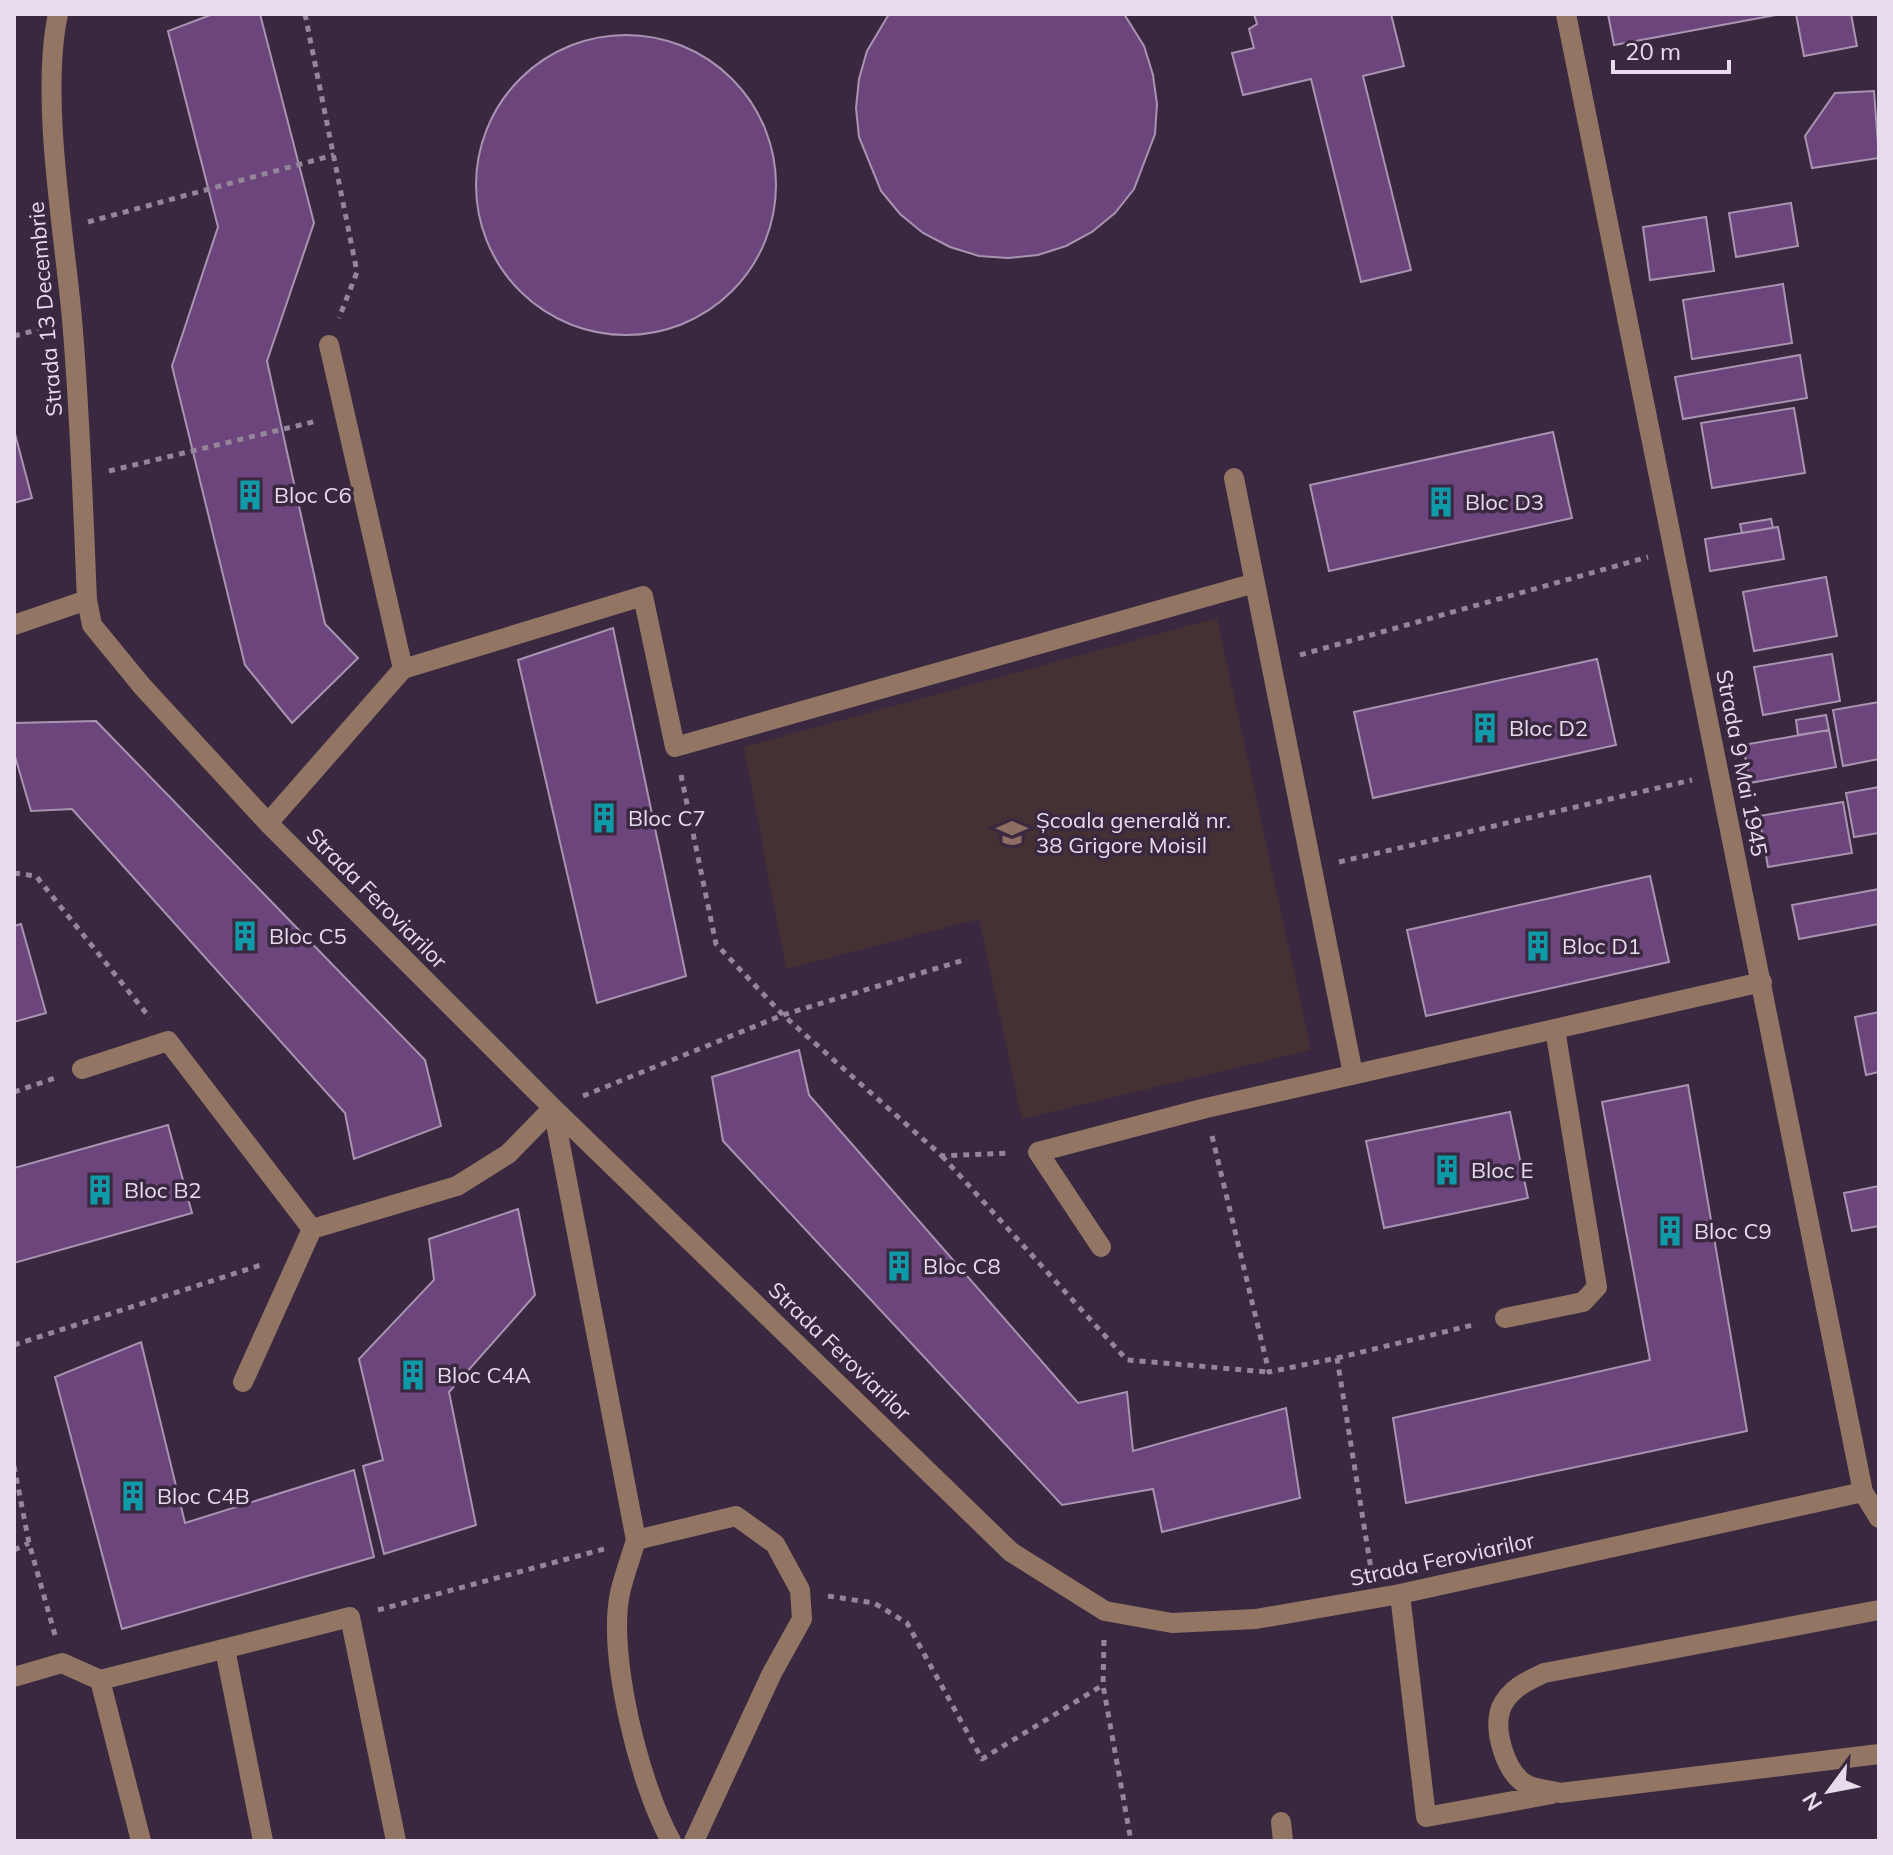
<svg xmlns="http://www.w3.org/2000/svg" width="1893" height="1855" viewBox="0 0 1893 1855" font-family="Mulish,sans-serif">
	<style>
		.education { fill: #453133 }
		.building { fill: #6c457d; stroke: #a894b1; stroke-width: 2 }
		.lines { fill: none; stroke-linecap: round; stroke-linejoin: round }
		.path { stroke: #94869a; stroke-width: 5; stroke-dasharray: 6 6; stroke-linecap: butt }
		.minor { stroke: #927663; stroke-width: 20 }
		.labels { text-anchor: middle; stroke-width: 7; stroke-linejoin: round; paint-order: stroke }
		.street-label { font-size: 22px; fill: #e7dcec; stroke: #392840 }
		.poi-label { font-size: 22px; fill: #e7dcec; stroke: #392840; text-anchor: start }
	</style>
	<rect width="100%" height="100%" fill="#392840"/>
	<!-- education -->
	<path class="education" d="M1217,618L1311,1050L1022,1119L979,919L786,969L744,747Z"/>
	<!-- building -->
	<path class="building" d="M213,14H260L314,223L267,361L325,624L358,658L292,723L245,665L172,366L218,227L168,31Z
		M889,14H1124L1144,46L1153,75L1157,104L1155,134L1134,189L1115,213L1092,232L1066,246L1038,255L1008,258L979,256L950,247L923,233L900,214L881,191L859,137L856,108L859,79L867,51Z
		M1254,14H1391L1404,66L1363,76L1411,270L1361,282L1311,79L1243,95L1232,53L1254,48L1249,29L1257,24Z
		M1608,14H1781L1614,45Z
		M1796,14H1851L1857,46L1804,56Z
		M476 185a150 150 0 1 1 300 0a150 150 0 1 1-300 0Z
		M1874,91L1879,158L1812,168L1805,136L1835,93Z
		M1791,203L1798,246L1736,257L1729,213Z
		M1706,217L1714,271L1650,280L1643,227Z
		M1783,284L1792,343L1692,359L1683,300Z
		M1800,355L1807,398L1683,419L1675,377Z
		M1794,408L1805,473L1712,488L1701,423Z
		M14,430L32,498L14,503Z
		M1553,432L1572,518L1329,571L1310,485Z
		M1771,519L1773,528L1742,533L1740,524Z
		M1778,527L1784,559L1710,571L1705,539Z
		M1826,577L1837,636L1754,651L1743,592Z
		M613,628L686,976L597,1003L518,660Z
		M1832,654L1840,701L1763,715L1754,667Z
		M1597,659L1616,745L1373,798L1354,712Z
		M1879,702V759L1843,766L1833,710Z
		M1826,715L1829,730L1798,735L1796,720Z
		M96,721L425,1060L441,1126L354,1159L345,1113L72,809L31,811L14,753V723Z
		M1829,730L1836,767L1750,783L1743,745Z
		M1879,787V833L1854,837L1846,793Z
		M1843,802L1852,853L1768,867L1759,816Z
		M1650,876L1669,962L1426,1016L1407,930Z
		M1879,889V924L1799,939L1792,905Z
		M21,924L46,1013L14,1022V926Z
		M1879,1012V1072L1866,1075L1855,1017Z
		M799,1050L809,1095L1078,1403L1127,1392L1133,1451L1286,1408L1300,1498L1162,1532L1153,1489L1062,1505L723,1141L712,1077Z
		M1688,1085L1747,1431L1406,1503L1393,1418L1650,1360L1602,1102Z
		M1510,1112L1528,1198L1384,1228L1366,1141Z
		M168,1125L192,1213L14,1263V1168Z
		M1879,1186V1226L1852,1231L1844,1193Z
		M518,1209L535,1295L449,1392L476,1525L384,1554L363,1466L383,1460L359,1359L434,1280L429,1239Z
		M141,1342L185,1523L354,1470L374,1557L122,1629L55,1377Z"/>
	<g class="lines">
		<!-- path -->
		<path class="path" d="M305,14L357,272L339,318
			M88,222L334,155
			M14,336L44,328
			M109,471L317,421
			M1300,655L1648,557
			M681,775L716,944L783,1015L942,1156L1009,1153
			M1339,862L1692,780
			M14,873L36,876L150,1018
			M14,1092L55,1078
			M583,1096L783,1015L967,959
			M1212,1136L1269,1372L1337,1358L1371,1569
			M942,1156L1127,1360L1269,1372
			M14,1345L264,1264
			M1337,1358L1477,1324
			M14,1466L29,1543L55,1635
			M14,1550L29,1543
			M828,1596L874,1603L907,1623L982,1759L1103,1685
			M378,1610L604,1549
			M1104,1640L1103,1685L1131,1841"/>
		<!-- minor -->
		<path class="minor" d="M58,14C40,98 64,231 72,319C80,412 83,506 87,600
			M1566,14L1863,1492L1879,1518
			M329,345L403,669
			M1234,478L1353,1074
			M14,625L87,600L92,625L142,686L268,823L553,1108L1011,1552L1105,1611L1172,1623L1256,1619L1400,1594L1863,1492
			M268,823L403,669L643,596L675,747L1255,583
			M82,1069L168,1041L312,1229
			M553,1108L636,1540C631,1557 624,1575 620,1593C607,1655 640,1786 671,1841
			M1101,1247L1038,1152L1206,1108L1762,982
			M1505,1318L1583,1302L1597,1287L1555,1029
			M243,1382L312,1229L457,1186L508,1154L553,1108
			M636,1540L736,1516L775,1544L800,1590L802,1619L772,1673L694,1841
			M1400,1594L1426,1817L1552,1794
			M1879,1610L1544,1673C1527,1681 1509,1689 1501,1708C1493,1730 1505,1770 1524,1783C1532,1789 1550,1790 1560,1793L1879,1754
			M225,1649L263,1841
			M14,1677L62,1663L100,1680L350,1617L396,1841
			M100,1680L141,1841
			M1281,1822L1283,1841"/>
	</g>
	<!-- icons -->
	<defs>
		<g id="building-bare" transform="scale(2.4)"><path d="M-4-6H4V6H1V3H-1V6H-4ZM-2.5-4.3h1.7v1.8h-1.7ZM.8-4.3h1.7v1.8H.8ZM-2.5-1h1.7V.8h-1.7ZM.8-1h1.7V.8H.8Z" fill="#0f9aa8" stroke="#392840" stroke-width="2.5" paint-order="stroke"/></g>
		<g id="school-bare" transform="scale(2.4)"><path d="M0-5L7-2L0 1L-7-2ZM-4 1L0 2.5L4 1V4Q0 6-4 4Z" fill="#8d6e63" stroke="#392840" stroke-width="2.5" paint-order="stroke"/></g>
	</defs>
	<g fill-rule="evenodd">
		<use href="#building-bare" x="250" y="495"/>
		<use href="#building-bare" x="1441" y="502"/>
		<use href="#building-bare" x="1485" y="728"/>
		<use href="#building-bare" x="604" y="818"/>
		<use href="#school-bare" x="1012" y="833"/>
		<use href="#building-bare" x="245" y="936"/>
		<use href="#building-bare" x="1538" y="946"/>
		<use href="#building-bare" x="1447" y="1170"/>
		<use href="#building-bare" x="100" y="1190"/>
		<use href="#building-bare" x="1670" y="1231"/>
		<use href="#building-bare" x="899" y="1266"/>
		<use href="#building-bare" x="413" y="1375"/>
		<use href="#building-bare" x="133" y="1496"/>
	</g>
	<g class="labels">
		<!-- street labels -->
		<g class="street-label">
			<text transform="translate(45 309) rotate(-95)" y="8">Strada 13 Decembrie</text>
			<text transform="translate(1742 763) rotate(79)" y="8">Strada 9 Mai 1945</text>
			<text transform="translate(377 898) rotate(45)" y="8">Strada Feroviarilor</text>
			<text transform="translate(840 1351) rotate(44)" y="8">Strada Feroviarilor</text>
			<text transform="translate(1442 1559) rotate(-12)" y="8">Strada Feroviarilor</text>
		</g>
		<!-- poi labels -->
		<g class="poi-label">
			<text x="274" y="503">Bloc C6</text>
			<text x="1465" y="510">Bloc D3</text>
			<text x="1509" y="736">Bloc D2</text>
			<text x="628" y="826">Bloc C7</text>
			<text x="1036" y="828">Școala generală nr.<tspan x="1036" dy="25">38 Grigore Moisil</tspan></text>
			<text x="269" y="944">Bloc C5</text>
			<text x="1562" y="954">Bloc D1</text>
			<text x="1471" y="1178">Bloc E</text>
			<text x="124" y="1198">Bloc B2</text>
			<text x="1694" y="1239">Bloc C9</text>
			<text x="923" y="1274">Bloc C8</text>
			<text x="437" y="1383">Bloc C4A</text>
			<text x="157" y="1504">Bloc C4B</text>
		</g>
	</g>
	<!-- border -->
	<rect width="1893" height="1855" fill="none" stroke="#e7dcec" stroke-width="32"/>
	<!-- north arrow -->
	<g transform="translate(1829 1791) rotate(238)" stroke="#392840" stroke-width="6" paint-order="stroke">
	<path d="M0-6L14 30L0 20L-14 30Z" fill="#e7dcec"/>
	<text y="-12" font-size="22" font-weight="bold" text-anchor="middle" fill="#e7dcec">N</text>
	</g>
	<!-- scale -->
	<path d="M1613 60v12h116v-12" fill="none" stroke="#e7dcec" stroke-width="4"/>
	<text x="1625" y="60" font-size="24" fill="#e7dcec" stroke="#392840" stroke-width="6" paint-order="stroke">20 m</text>
</svg>
